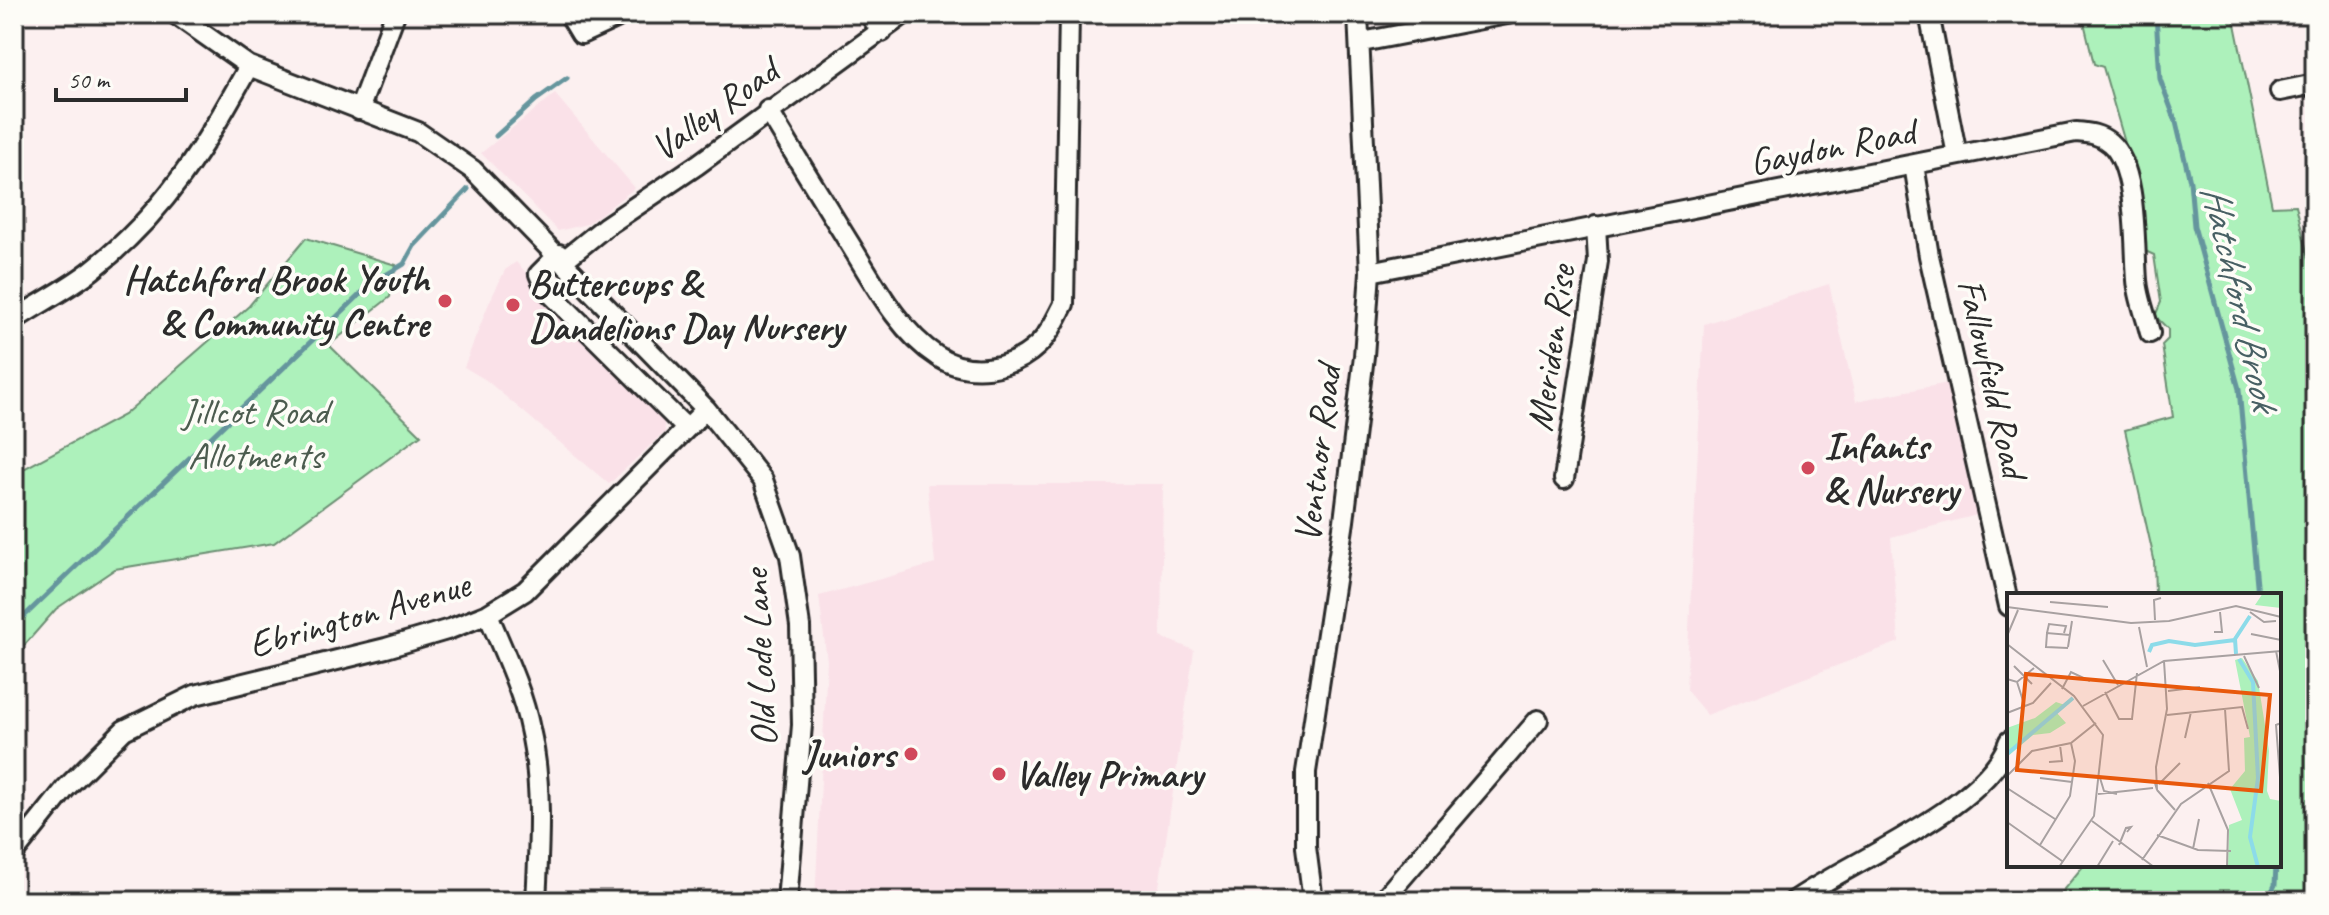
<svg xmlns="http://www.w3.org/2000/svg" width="2329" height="915" viewBox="0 0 2329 915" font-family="Caveat,sans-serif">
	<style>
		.built { fill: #fae1e8 }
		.green { fill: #adf1bb; stroke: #6c8e73; stroke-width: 2 }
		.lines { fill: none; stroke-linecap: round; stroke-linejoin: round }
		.stream { stroke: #65959d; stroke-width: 5 }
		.minor-casing { stroke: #2b2b2b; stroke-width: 24 }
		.minor { stroke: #fdfcf7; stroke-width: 18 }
		.poi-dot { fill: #d1495b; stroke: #fdfcf7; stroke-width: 3 }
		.labels { text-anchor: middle; stroke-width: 7; stroke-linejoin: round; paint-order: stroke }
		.street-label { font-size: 38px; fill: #2b2b2b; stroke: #fdfcf7 }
		.poi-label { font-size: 38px; font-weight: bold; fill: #2b2b2b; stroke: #fdfcf7; text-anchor: start }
		.park-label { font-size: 38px; fill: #4c5c4f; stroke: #fdfcf7 }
		.water-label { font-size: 40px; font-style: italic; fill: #486064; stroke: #fdfcf7 }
		.inset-river { fill: none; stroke: #8cdbe9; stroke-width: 4 }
		.inset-road { fill: none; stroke: #a8a1a1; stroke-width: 2 }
		.view { fill: #e8590c; fill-opacity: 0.15; stroke: #e8590c; stroke-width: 4 }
		.inset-edge { fill: none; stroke: #2b2b2b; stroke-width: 4 }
	</style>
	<rect width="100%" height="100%" fill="#fcf0f0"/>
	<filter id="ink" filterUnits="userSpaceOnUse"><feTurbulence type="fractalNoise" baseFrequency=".0125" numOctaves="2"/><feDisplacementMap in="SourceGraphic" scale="16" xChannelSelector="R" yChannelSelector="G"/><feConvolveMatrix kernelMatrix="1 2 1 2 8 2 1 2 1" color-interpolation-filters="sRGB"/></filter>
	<g filter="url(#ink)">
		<!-- built -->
		<path class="built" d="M555,94L635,188L587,224L558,231L481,153Z
			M516,262L663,416L665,432L609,484L486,380L464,367L489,303L505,270Z
			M1829,284L1856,401L1948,383L1977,515L1891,537L1899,642L1707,715L1686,690L1704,324Z
			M927,484H1163L1161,637L1194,650L1159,887L1153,901H815L827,661L819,596L935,564Z"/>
		<!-- green -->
		<path class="green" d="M2082,14H2233L2272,206L2296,205L2315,286V901H2054L2084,865H2279V595H2155L2154,559L2125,430L2173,417L2162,345L2168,339V329L2155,316L2161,302L2154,255L2143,250L2141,198L2103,67L2094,64Z
			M306,238L396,265L390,297L329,345L421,435L274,543L115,569L56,609L14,657V474L124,415L249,306Z"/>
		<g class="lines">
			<!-- stream -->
			<path class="stream" d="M2156,14L2160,79L2176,122L2190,181L2194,226L2239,389L2258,595
				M496,136L536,100L567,78
				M14,626L371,284L404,264L414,246L468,189
				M2279,775L2283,798L2279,825
				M2267,901L2275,885L2276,865"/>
			<!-- minor casing -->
			<g class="minor-casing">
				<path id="minor" d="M175,14L249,66L418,132L473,170L706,409L763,480L790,556L800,626L802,725L787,901
					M569,14L581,34L616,18
					M869,14L882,32
					M1929,14L1957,155
					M1362,42L1507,14
					M2280,91L2315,84
					M359,110L395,14
					M768,110C794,154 821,197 848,241C872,279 898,331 937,356C968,377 1012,370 1038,345C1050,334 1057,317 1064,304L1069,14
					M1914,165L1929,256L2009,606
					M559,254L539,274L545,288L686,428
					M564,260L605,227L697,165L904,14
					M1370,272L2076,132C2089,133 2100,134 2110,143C2138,167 2134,245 2137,280C2138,297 2146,316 2150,333
					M14,320C39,303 68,289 92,270C167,211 204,147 249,66
					M1564,479L1598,261L1596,226
					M488,614C503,651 522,689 530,729C543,784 539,845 536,901
					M14,853L65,789L124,730L195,695L386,648L450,629L488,614L525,591L706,409
					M1313,901L1306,847V772L1344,521L1364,356L1370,272L1358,14
					M1382,901L1538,720
					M1794,901C1849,862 1989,806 2009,741"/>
			</g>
			<!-- minor -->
			<use href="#minor" class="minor"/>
		</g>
	</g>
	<!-- markers -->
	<g class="poi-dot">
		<circle cx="445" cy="301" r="8"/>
		<circle cx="513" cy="305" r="8"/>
		<circle cx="1808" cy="468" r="8"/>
		<circle cx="911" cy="754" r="8"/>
		<circle cx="999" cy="774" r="8"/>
	</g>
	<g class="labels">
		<!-- street labels -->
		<g class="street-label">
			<text transform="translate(714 109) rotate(-36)" y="13">Valley Road</text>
			<text transform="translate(1832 146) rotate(-11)" y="13">Gaydon Road</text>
			<text transform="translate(1550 348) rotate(-82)" y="13">Meriden Rise</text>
			<text transform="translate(1993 378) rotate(77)" y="13">Fallowfield Road</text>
			<text transform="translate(1317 454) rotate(-83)" y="13">Ventnor Road</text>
			<text transform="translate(359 614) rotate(-16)" y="13">Ebrington Avenue</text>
			<text transform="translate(759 658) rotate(-93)" y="13">Old Lode Lane</text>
		</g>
		<!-- poi labels -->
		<g class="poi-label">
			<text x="429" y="292" text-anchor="end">Hatchford Brook Youth<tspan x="429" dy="44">&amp; Community Centre</tspan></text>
			<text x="529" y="296">Buttercups &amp;<tspan x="529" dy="44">Dandelions Day Nursery</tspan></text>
			<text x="1824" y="459">Infants<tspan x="1824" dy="44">&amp; Nursery</tspan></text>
			<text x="895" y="767" text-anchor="end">Juniors</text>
			<text x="1015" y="787">Valley Primary</text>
		</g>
		<!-- park labels -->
		<g class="park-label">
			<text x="255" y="424">Jillcot Road<tspan x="255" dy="44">Allotments</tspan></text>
		</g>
		<!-- water labels -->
		<g class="water-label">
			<text transform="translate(2241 297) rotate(77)" y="14">Hatchford Brook</text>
		</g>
	</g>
	<!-- overview -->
	<g transform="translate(2007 593)">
		<rect width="274" height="274" fill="#fcf0f0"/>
		<path d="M256,0H274V15L248,12ZM235,65L251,88L262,158L260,198L263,206L274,208V274H221L222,232L235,227L223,196L238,178L237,145L243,144L228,67ZM49,109L58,112L50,120L59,130L43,140L26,142L0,164V135L28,125Z" fill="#adf1bb"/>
		<path class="inset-river" d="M142,59L145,52L162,48L188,52L228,47M229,61L228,46L243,23M232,66L246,89L251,185L243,244L251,274M0,161L66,105"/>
		<path class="inset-road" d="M43,9L101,14M0,14L124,30L162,28L229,13L274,24M243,19L257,29L269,28M148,27L147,7L154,5M132,34L140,74M207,39H215L213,19M40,40L42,31L59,33L57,40M244,41L274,47M0,43L11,17M0,51L67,103L96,142L87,223L52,274M61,54L65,28M61,55L39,54L40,40L63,42M269,58L274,83M237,63L252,95M96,67L111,92M7,73L25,91M0,86L10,89L27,75M10,89L18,114M55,96L64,79L83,88M161,98L193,94M98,99L112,126H125L130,80M76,113L157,68L274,58M0,120L26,110L44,90M160,122L235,114L241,136M274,130L269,132L274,197M178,145L184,119M42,169L55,168L53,152M0,183L25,158L64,150L89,130M33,185L65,189M93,185L97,198L110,201M148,190L150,197L149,174L160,116L157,68M201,190L221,237L220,274M152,191L173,170M0,195L48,226M150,197L168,217M91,201L146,195M85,228L147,274M0,229L55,268M150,242L191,257L224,258M33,252L63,203L68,168L64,150M112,252L119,235L124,234L120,239M186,256L192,226L191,231M135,267L174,211L222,178L218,116M90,274L106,248"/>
		<path class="view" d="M19,81L263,102L254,198L10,177Z"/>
		<rect width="274" height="274" class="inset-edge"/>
	</g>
	<!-- margin -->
	<rect width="2329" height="915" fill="none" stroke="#fdfcf7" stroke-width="48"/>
	<rect x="24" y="24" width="2281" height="867" fill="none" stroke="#2b2b2b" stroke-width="3" filter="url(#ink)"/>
	<!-- scale -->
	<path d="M56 88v12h130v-12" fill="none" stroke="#2b2b2b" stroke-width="4"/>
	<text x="68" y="88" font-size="24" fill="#2b2b2b" stroke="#fdfcf7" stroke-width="6" paint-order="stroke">50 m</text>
</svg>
